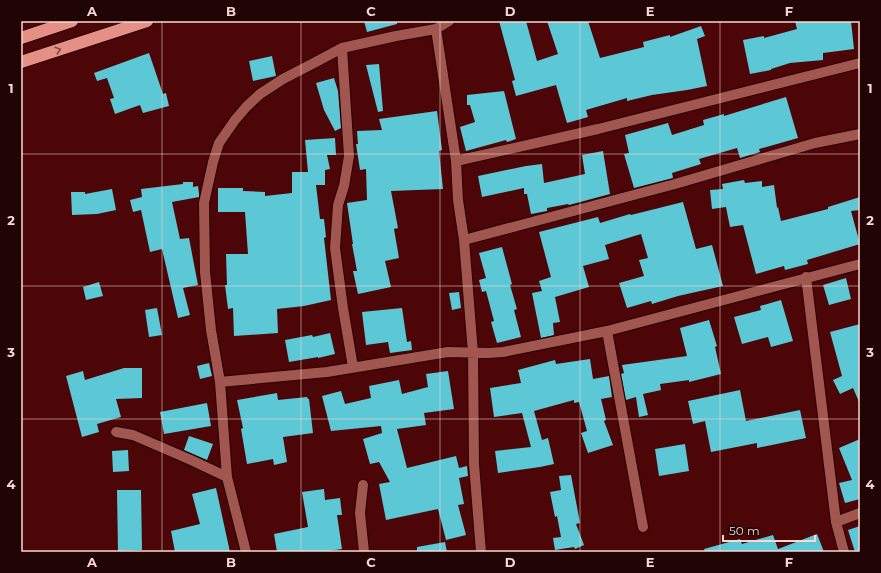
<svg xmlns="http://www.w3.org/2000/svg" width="881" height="573" viewBox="0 0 881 573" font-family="Montserrat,sans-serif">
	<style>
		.building { fill: #5cc8d6 }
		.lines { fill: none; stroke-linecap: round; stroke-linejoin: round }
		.street-casing { stroke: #290000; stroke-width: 12 }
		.highway-casing { stroke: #290000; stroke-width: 14 }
		.street { stroke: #a1564f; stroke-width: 10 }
		.highway { stroke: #e59087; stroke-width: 12 }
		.oneway { stroke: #824a46 }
		.grid { fill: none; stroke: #fad7d2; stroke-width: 1; stroke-opacity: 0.55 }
		.neatline { fill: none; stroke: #fad7d2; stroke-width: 1.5 }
		.grid-label { font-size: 13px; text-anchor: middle; font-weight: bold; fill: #fad7d2 }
	</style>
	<rect width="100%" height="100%" fill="#4c0608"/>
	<!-- building -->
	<path class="building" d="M364,21H397V24L367,32Z
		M499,21H526L537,61L558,54L547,21H588L600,58L644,47L643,42L670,35V37L701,26L705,36L697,39L707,86L687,90L652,95L627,101V98L586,110L588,117L567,123L556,85L516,96L512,81L515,80Z
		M795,21H851L854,49L823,53V60L790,63L771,69V70L750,74L743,40L764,36V38L797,29Z
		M149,53L163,94L166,93L169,106L143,113L140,105L115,114L110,99L114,98L107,78L97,81L94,73Z
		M272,56L276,76L253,81L249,61Z
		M379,64L383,111L378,112L366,65Z
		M334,78L338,91L341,128L335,131L324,110L316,83Z
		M504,91L516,139L507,142L506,140L466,151L460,127L475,122L470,105H467V95Z
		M786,97L798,138L759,149L760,152L740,158L737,148L699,159L701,164L672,173L673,178L634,188L624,154L629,153L625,135L668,123L672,135L704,125L703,120L724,114V116Z
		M437,111L442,150L439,151L443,189L391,191L398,228L394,229L399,258L385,261L391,287L358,294L353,271H357L352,244H353L347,203L367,200L366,169L360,170L356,144H358L357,131L382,130L379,119Z
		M335,138L336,155H327L330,169L325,170V185H316L320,219H324L326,237L324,238L331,300L304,306L277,309L278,333L234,336L233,308L228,309L225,285H227L226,254H248L245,212H218V188H243V191L265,192V196L292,193V172H308L305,140Z
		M603,151L610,194L569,205L568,204L547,208V211L531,214L527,194H524V188L482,197L478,176L526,166L542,164L544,183L585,174L582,155Z
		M744,180L745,183L762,181V187L774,185L777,208L778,207L781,221L828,209V207L860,197V210L851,211L860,244L807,260L808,264L785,270L784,266L756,274L743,225L730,227L726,207L712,209L710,190L723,189L722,184Z
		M183,182H193V187L198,186L199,194V197L172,202L180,239L189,238L198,285L183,288L190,315L178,318L162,249L150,252L141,210L133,212L130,200L142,197L141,189L183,184Z
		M112,189L116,210L97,214L72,215L71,192H85V194Z
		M683,202L696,249L712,245L723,286L678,296L652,304L651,301L627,308L619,283L644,276L639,260L648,258L641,234L605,245L609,259L583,266L589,287L555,297L560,322L553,323L554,335L541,338L532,293L542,291L539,281L551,277L539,232L598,217L600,223L630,214L631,215Z
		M502,247L512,284L510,285L517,309L514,310L521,337L497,343L491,322L494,321L486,291L482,292L479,280L486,278L479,253Z
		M846,278L851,299L829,305L823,285Z
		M99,282L103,296L86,300L83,287Z
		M459,292L461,308L452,310L449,293Z
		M781,300L793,341L771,347L768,337L742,344L734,317L761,310L760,306Z
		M157,308L162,335L149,337L145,310Z
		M402,308L407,342L411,341L412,350L390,353L388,342L366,345L362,312Z
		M709,320L717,346L715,347L721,374L689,382V380L660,384L661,390L643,394L648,415L639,417L636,397L626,400L621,374L624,373L622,365L687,356L680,328Z
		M860,324V404L853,388L840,394L833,380L842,376L830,332Z
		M330,333L335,354L318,358V357L289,362L285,340L312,335L313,337Z
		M590,359L593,379L609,376L612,397L601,399L606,420L604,421L613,445L588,453L581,433L587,431L579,402L574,403V400L534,411L542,440L548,438L554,464L540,467L498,473L495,451L531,447L522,413L494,417L490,388L521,383L518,370L555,360L556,364Z
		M209,363L212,376L200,379L197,366Z
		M124,368H142V398L116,399L121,417L97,424L99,432L82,437L66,376L83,371L85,380Z
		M448,371L454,409L424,413L426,425L397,429L407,468L456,456L459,468L467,466L468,476L459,478L464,504L458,505L466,535L446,540L438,509L386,520L379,484L390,482L379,462L370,464L363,439L382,433L381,426L331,431L322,396L341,391L345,404L371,398L369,386L399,380L402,394L428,387L426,374Z
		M740,390L746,421L800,410L806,438L757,448V443L711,452L705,421L693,424L688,401Z
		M277,393L278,400L307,397L308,399H309L313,433L283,437L287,462L274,465L273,459L247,464L241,429L243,428L237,400Z
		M207,403L211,426L164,434L160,412Z
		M189,436L213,444L207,460L184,450Z
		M860,439V499L845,503L839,483L852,480L839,448Z
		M685,444L689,471L659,476L655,449Z
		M128,450L129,471L113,472L112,451Z
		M571,475L580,523L576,524L584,545L575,549L574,547L555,550L553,538L561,537L557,516L555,517L550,492L561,490L559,476Z
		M216,488L230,552H175L171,531L200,524L192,494Z
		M324,489L325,500L340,498L342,515H337L342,549L322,552H277L274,534L308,527L302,492Z
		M117,490H141L142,550L118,551Z
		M860,526V552H855L848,530Z
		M817,534L824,552H705L704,549L740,539L742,544L773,535L778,549Z
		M445,542L447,552H417V547Z"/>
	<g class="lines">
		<!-- street casing -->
		<g class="street-casing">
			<path id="street" d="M436,29L456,161L458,200L464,240L473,353L474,464L481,552
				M342,48L349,156L344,186L338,205L335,248L343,308L353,367
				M456,161L598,129L860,63
				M464,240L675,184L815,143L860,134
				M806,277L836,522L844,552
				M607,331L643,527
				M220,382L327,372L448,352L488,353L503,352L607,331L860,264
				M116,432L133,435L191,460L227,477
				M363,485L360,513L364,552
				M836,522L860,513
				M246,552L227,477L220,382L211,330L205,272L204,203L213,162L219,143L235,120L247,106L260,94L283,79L312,64L342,48L396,36L436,29L449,21"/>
		</g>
		<!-- highway casing -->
		<g class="highway-casing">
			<path id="highway" d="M21,38L72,21
				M21,62L147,21"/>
		</g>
		<!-- street -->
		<use href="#street" class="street"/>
		<!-- highway -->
		<use href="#highway" class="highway"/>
	</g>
	<!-- one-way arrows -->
	<defs><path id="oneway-chevron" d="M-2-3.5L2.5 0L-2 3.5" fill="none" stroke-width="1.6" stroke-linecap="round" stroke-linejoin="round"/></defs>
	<use class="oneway" href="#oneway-chevron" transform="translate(58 50) rotate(-18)"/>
	<!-- grid -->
	<path class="grid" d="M162,21V552M301,21V552M440,21V552M580,21V552M720,21V552M21,154H860M21,286H860M21,419H860"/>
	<!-- border -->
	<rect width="881" height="573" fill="none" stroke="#200504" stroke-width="44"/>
	<!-- scale -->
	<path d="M723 535v6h92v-6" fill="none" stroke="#fad7d2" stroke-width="2"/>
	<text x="729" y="535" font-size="12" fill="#fad7d2" stroke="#200504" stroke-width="3" paint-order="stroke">50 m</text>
	<rect x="22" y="22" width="837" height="529" class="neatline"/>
	<g class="grid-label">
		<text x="92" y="16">A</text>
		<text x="231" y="16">B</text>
		<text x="371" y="16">C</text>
		<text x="510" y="16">D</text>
		<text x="650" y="16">E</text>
		<text x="789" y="16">F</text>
		<text x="11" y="93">1</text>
		<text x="870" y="93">1</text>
		<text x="11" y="225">2</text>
		<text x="870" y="225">2</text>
		<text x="11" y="357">3</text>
		<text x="870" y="357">3</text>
		<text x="11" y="489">4</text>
		<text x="870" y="489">4</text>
		<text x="92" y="567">A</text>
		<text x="231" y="567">B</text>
		<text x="371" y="567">C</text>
		<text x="510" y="567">D</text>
		<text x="650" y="567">E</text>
		<text x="789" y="567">F</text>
	</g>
</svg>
